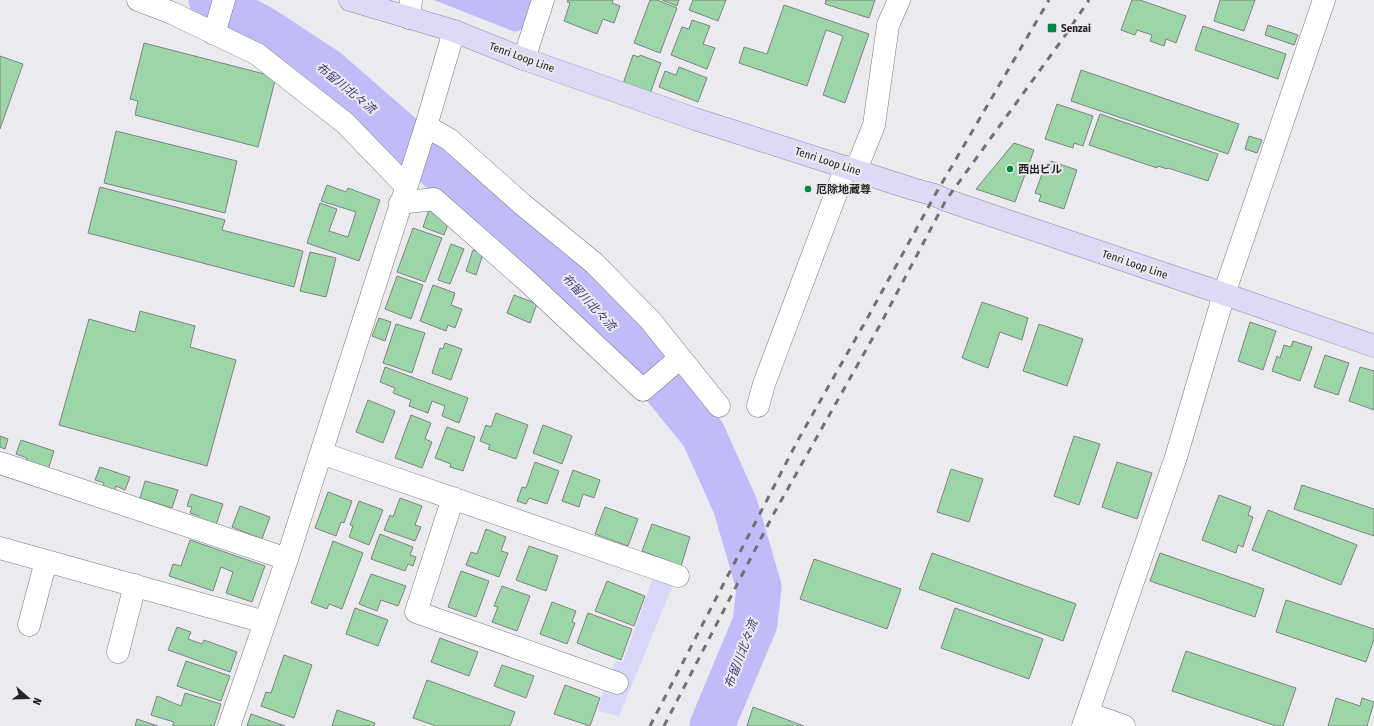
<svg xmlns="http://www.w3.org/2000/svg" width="1374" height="726" viewBox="0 0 1374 726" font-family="'Fira Sans Condensed','Noto Sans JP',sans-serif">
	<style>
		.green { fill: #d9d7f9 }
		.water { fill: #c1bbfa }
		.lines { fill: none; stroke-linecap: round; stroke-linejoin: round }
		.river { stroke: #c1bbfa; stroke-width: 45 }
		.building { fill: #9bd5a8; stroke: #808381 }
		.minor-casing { stroke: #79797c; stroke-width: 23 }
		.major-casing { stroke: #8d8ba8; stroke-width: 23 }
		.minor { stroke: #fff; stroke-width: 22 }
		.major { stroke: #dcdaf4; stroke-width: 22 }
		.rail { stroke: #717173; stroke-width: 3; stroke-dasharray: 7 7; stroke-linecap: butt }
		.poi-dot { fill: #008540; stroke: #ebebef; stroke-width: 1.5 }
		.labels { text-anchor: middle; stroke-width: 4; stroke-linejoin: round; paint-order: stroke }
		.poi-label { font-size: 11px; font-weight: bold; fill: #262627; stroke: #ebebef; text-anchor: start }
		.street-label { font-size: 11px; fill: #262627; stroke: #ebebef }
		.water-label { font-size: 12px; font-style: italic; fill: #43357d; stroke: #ebebef }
	</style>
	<rect width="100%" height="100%" fill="#ebebef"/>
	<!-- green -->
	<path class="green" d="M655,572L675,580L619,716L598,711L601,698L616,661L623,662Z"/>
	<!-- water -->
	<path class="water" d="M434,0H535L526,28L515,32Z"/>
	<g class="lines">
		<!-- river -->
		<path class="river" d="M211,0L265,30L326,70L450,178L557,268L637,353L703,434L735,505L759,587L755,623L712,726"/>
	</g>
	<!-- building -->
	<path class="building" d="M568,0H613L612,3L620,6L614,23L603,19L597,34L564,21L570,3L567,2Z
		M650,0H657L677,8L660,53L634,43Z
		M662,0H679L677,6Z
		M693,0H726L718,21L689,10Z
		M826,0H875L869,18L825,4Z
		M1132,0H1140L1186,16L1176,43L1166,39L1164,46L1150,41L1152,35L1137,30L1135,35L1121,30Z
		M1220,0H1255L1244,31L1214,21Z
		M784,5L869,34L845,103L823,95L843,36L826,30L807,86L739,63L744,47L767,54Z
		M692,20L710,26L703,44L715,48L707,69L671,55L682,27L689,29Z
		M1268,25L1298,35L1294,45L1265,35Z
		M1203,26L1286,54L1278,79L1195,50Z
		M144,43L276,77L258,147L135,115L138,101L130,99Z
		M633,55L639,57L640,55L661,63L650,94L623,84Z
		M0,56L23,64L0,129Z
		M679,67L707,78L698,102L659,87L665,71L676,75Z
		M1081,70L1239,124L1228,154L1071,101Z
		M1057,104L1093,116L1083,146L1074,143L1073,148L1045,139Z
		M1100,114L1218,154L1208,181L1168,168L1167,169L1158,166L1157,168L1089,145Z
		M116,131L237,161L225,213L104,183Z
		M1249,136L1262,140L1257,153L1245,149Z
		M1014,143L1034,150L1015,202L976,189Z
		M1051,161L1077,170L1064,209L1039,201L1041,195L1035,193L1046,163L1050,164Z
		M327,185L346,192L348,188L380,200L359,261L307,243L320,203L337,209L329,231L348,237L356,212L321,201Z
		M100,187L225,220L222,230L303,251L294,287L88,233Z
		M429,210L450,218L444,235L423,227Z
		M413,228L442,238L425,282L397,272Z
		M451,244L464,249L450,284L438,280Z
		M473,250L483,254L476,275L466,271Z
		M310,252L336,258L326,297L300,291Z
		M397,276L423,285L411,319L385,309Z
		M433,285L455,293L451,305L462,309L455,328L448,325L446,331L420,321Z
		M514,295L537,304L530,323L507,313Z
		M982,302L1028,318L1022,340L1000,332L988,368L962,358Z
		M140,311L195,326L190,347L236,360L207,466L59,425L89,319L135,332Z
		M379,318L391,322L385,341L372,336Z
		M1250,322L1276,331L1263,370L1238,361Z
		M396,324L425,333L412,373L383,363Z
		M1039,324L1083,339L1067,386L1023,371Z
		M1293,341L1312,347L1300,381L1272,371L1277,356L1280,358L1284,345L1291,347Z
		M445,343L462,349L451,380L432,373L440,348L443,349Z
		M1325,355L1349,363L1338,395L1314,387Z
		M385,367L468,398L459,423L442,416L445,406L432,401L428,413L409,406L411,400L393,393L395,388L380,382Z
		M1360,367L1374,371V410L1349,401Z
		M368,400L395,411L383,443L356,432Z
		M496,413L528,425L516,459L488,449L490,445L480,441L486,425L491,427Z
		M411,415L431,423L425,439L432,442L422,468L395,458Z
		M543,425L572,436L562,464L533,453Z
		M447,427L475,437L463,471L450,467L451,464L435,458Z
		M0,436L8,439L5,449L0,447Z
		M1074,436L1100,444L1079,505L1054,496Z
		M21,440L54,451L48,470L26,463L27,458L16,454Z
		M535,462L559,471L547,504L529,498L526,504L517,501L522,487L526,488Z
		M1117,462L1152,473L1137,519L1102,507Z
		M100,467L130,477L125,490L116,486L114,493L102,489L104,483L95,480Z
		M951,469L983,479L969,522L937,512Z
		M573,470L600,480L594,498L583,494L579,507L562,501Z
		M145,481L178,490L172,508L140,498Z
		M1302,485L1374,509V536L1294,509Z
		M328,492L352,501L344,523L341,522L336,536L315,528Z
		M191,494L223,504L216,525L197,519L199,516L190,513L192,507L187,506Z
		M1219,495L1251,507L1248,515L1253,517L1243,547L1238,545L1236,553L1202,540Z
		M400,498L422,506L415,525L421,527L415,541L384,530L390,515L393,517Z
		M359,501L383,510L369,545L349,537L353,526L350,525Z
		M240,506L270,517L262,539L232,527Z
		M605,507L638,519L628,546L595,534Z
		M1268,510L1357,545L1341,585L1252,550Z
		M652,524L690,537L681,566L642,551Z
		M486,529L506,537L501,551L508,553L499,577L466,565L471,552L477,554Z
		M380,534L413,547L410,555L416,557L413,566L408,564L405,571L371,559Z
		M190,540L265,566L252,602L226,593L233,572L221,567L213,591L169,576L173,564L181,566Z
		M333,541L363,553L342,609L329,604L327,609L311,603Z
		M529,546L558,556L546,591L516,580Z
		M932,553L1076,604L1063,641L919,589Z
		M1160,553L1264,589L1255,617L1150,581Z
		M814,559L901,589L887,629L800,599Z
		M461,571L489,581L476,617L448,607Z
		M371,574L406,586L398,606L381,600L377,611L359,604Z
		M607,581L645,596L634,626L595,611Z
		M502,586L530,596L517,631L492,622L498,607L494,606Z
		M1286,600L1374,629V639L1366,662L1276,632Z
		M552,602L576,611L572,622L575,623L567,644L540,634Z
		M355,608L388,620L378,646L346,634Z
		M955,608L1043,639L1029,679L941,648Z
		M588,613L632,629L621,660L577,643Z
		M177,627L191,632L188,639L202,644L204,640L237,652L230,672L168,650Z
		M440,638L478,652L469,676L431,662Z
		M1186,651L1296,688L1283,726H1276L1172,691Z
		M284,655L312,665L294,718L261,706L266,692L271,693Z
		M186,661L230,676L221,701L177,686Z
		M502,665L534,676L526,698L494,686Z
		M427,680L515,712L510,726H436L413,718Z
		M565,685L600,698L590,726L554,714Z
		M185,693L221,704L214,726H172L174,722L151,715L157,696L181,706Z
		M1336,698L1360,706L1362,698L1374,702L1367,726H1328Z
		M753,707L804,726H747Z
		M337,710L375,723L374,726H332Z
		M251,714L285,726H247Z
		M137,719L158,726H135Z"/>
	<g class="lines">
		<!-- minor casing -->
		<g class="minor-casing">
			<path id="minor" d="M138,0L172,13L257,54L345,123L406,186
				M409,18L411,0
				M214,34L224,0
				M524,59L543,0
				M426,126L450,140L522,204L594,263L650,320L719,406
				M856,170L874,125L888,25L899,0
				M400,203L434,199L527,281L643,390L680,358
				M758,406L764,384L846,167
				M321,453L678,576
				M0,463L287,559
				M453,498L416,612L617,683
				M0,548L265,622
				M29,625L46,561
				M118,652L135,585
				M1088,713L1124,726
				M229,726L287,559L426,126L454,31
				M1083,726L1176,457L1224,294L1324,0"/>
		</g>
		<!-- major casing -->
		<g class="major-casing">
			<path id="major" d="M350,0L454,31L524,59L695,119L913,189L935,195L946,200L1224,294L1374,346"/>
		</g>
		<!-- minor -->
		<use href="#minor" class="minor"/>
		<!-- major -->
		<use href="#major" class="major"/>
		<!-- rail -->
		<path class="rail" d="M650,726L798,440L868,317L935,195L1049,0
			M664,726L773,515L880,325L946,200L1064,37L1089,0"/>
	</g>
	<!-- markers -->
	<g class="poi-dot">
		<rect x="1047" y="23" width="10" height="10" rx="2"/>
		<circle cx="1010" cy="169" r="4"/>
		<circle cx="808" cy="189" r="4"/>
	</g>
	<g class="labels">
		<!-- poi labels -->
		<g class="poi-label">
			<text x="1061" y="32">Senzai</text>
			<text x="1018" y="173">西出ビル</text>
			<text x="816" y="193">厄除地蔵尊</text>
		</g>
		<!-- street labels -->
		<g class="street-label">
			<text transform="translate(522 57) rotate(20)" y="4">Tenri Loop Line</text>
			<text transform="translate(828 161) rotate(18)" y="4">Tenri Loop Line</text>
			<text transform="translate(1135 264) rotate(19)" y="4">Tenri Loop Line</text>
		</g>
		<!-- water labels -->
		<g class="water-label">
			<text transform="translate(346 88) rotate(39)" y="4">布留川北々流</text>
			<text transform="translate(589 302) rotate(47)" y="4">布留川北々流</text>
			<text transform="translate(741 654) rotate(-69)" y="4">布留川北々流</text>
		</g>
	</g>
	<!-- north arrow -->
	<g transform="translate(28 698) rotate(110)" stroke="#ebebef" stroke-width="3" paint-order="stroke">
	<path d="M0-3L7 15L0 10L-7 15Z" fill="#262627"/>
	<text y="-6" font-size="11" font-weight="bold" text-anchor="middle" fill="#262627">N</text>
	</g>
</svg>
